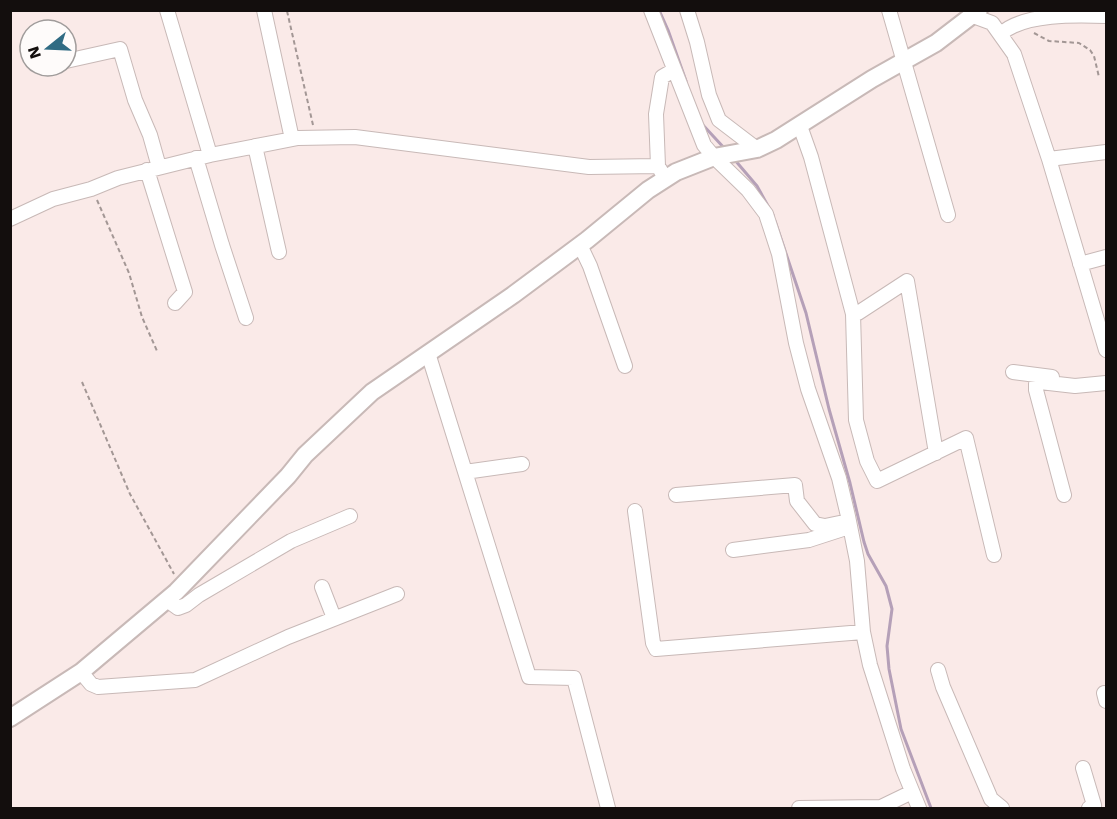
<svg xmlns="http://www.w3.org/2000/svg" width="1117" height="819" viewBox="0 0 1117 819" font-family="'Work Sans',sans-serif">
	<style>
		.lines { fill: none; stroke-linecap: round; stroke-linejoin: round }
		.stream { stroke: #b5a0b8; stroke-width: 3 }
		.minor-casing { stroke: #c8b9b7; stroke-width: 16 }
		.major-casing { stroke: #c8b9b7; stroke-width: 20 }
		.path { stroke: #a39795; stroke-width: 2; stroke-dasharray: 4.5 3; stroke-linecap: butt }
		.minor { stroke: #fff; stroke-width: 14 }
		.major { stroke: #fff; stroke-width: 16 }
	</style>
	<rect width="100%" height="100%" fill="#faeae8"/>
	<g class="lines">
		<!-- stream -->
		<path class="stream" d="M659,10L668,30L686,81
			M702,124L726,150
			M734,159L757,186L773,215
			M775,221L806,313L829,409L850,483L864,542L868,554L886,586L892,609L887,646L889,669L901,729L931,808"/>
		<!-- minor casing -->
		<g class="minor-casing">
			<path id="minor" d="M167,10L210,155
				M264,10L292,139
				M651,10L704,145L714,157L748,190L766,214L779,254L796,343L808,389L839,478L848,516L857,561L863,632L870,665L903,769L919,808
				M687,10L697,42L709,95L719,120L757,149
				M889,10L948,215
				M973,16L992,23L1014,54L1049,159L1106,350
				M1001,34C1023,13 1078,15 1106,16
				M66,61L120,49L135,100L150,135L159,167
				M800,126L811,157L853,314L856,420L867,461L877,481L966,438L994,555
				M255,146L279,252
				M196,158L222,245L246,318
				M1049,159L1106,152
				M658,166L656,114L662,77L674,70
				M147,170L185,292L175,303
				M10,219L53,199L91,189L118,178L210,155L298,138L355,137L589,167L658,166L665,178
				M580,245L590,266L625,366
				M1080,264L1106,257
				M853,314L858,313L907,281L936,453
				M428,353L529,677L574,678L608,808
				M1013,372L1052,377
				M465,472L522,464
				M676,495L795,485L797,501L815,524L825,526L849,521
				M1064,495L1036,390V384L1040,382L1075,386L1106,383
				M635,511L653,643L656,649L863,632
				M733,550L809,540L843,529
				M322,587L334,618
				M167,600L178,608L186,605L199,595L291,541L350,516
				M938,670L943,687L991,799L1002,808
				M81,672L91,684L98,687L195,680L288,637L397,594
				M1104,693L1106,701
				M1083,768L1094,805L1089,808
				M799,808L881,807L912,792"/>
		</g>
		<!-- major casing -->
		<g class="major-casing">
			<path id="major" d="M10,718L81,672L176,592L288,476L305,455L372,392L513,295L587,240L648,190L676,172L714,157L757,149L776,140L872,79L936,43L979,10"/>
		</g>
		<!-- path -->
		<path class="path" d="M287,11L313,125
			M1034,33L1049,41L1079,43L1090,50L1094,56L1099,77
			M97,200L129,273L142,317L157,351
			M82,382L130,494L174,574"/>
		<!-- minor -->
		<use href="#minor" class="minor"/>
		<!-- major -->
		<use href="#major" class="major"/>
	</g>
	<!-- border -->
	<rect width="1117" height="819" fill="none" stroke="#130e0d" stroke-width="24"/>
	<!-- north arrow -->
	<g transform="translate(48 48) rotate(252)"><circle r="28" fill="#fefbfa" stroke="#a09c9b" stroke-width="1.5"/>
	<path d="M0-4.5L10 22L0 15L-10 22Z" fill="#306b83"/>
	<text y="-9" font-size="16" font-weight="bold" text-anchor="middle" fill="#130e0d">N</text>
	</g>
</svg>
